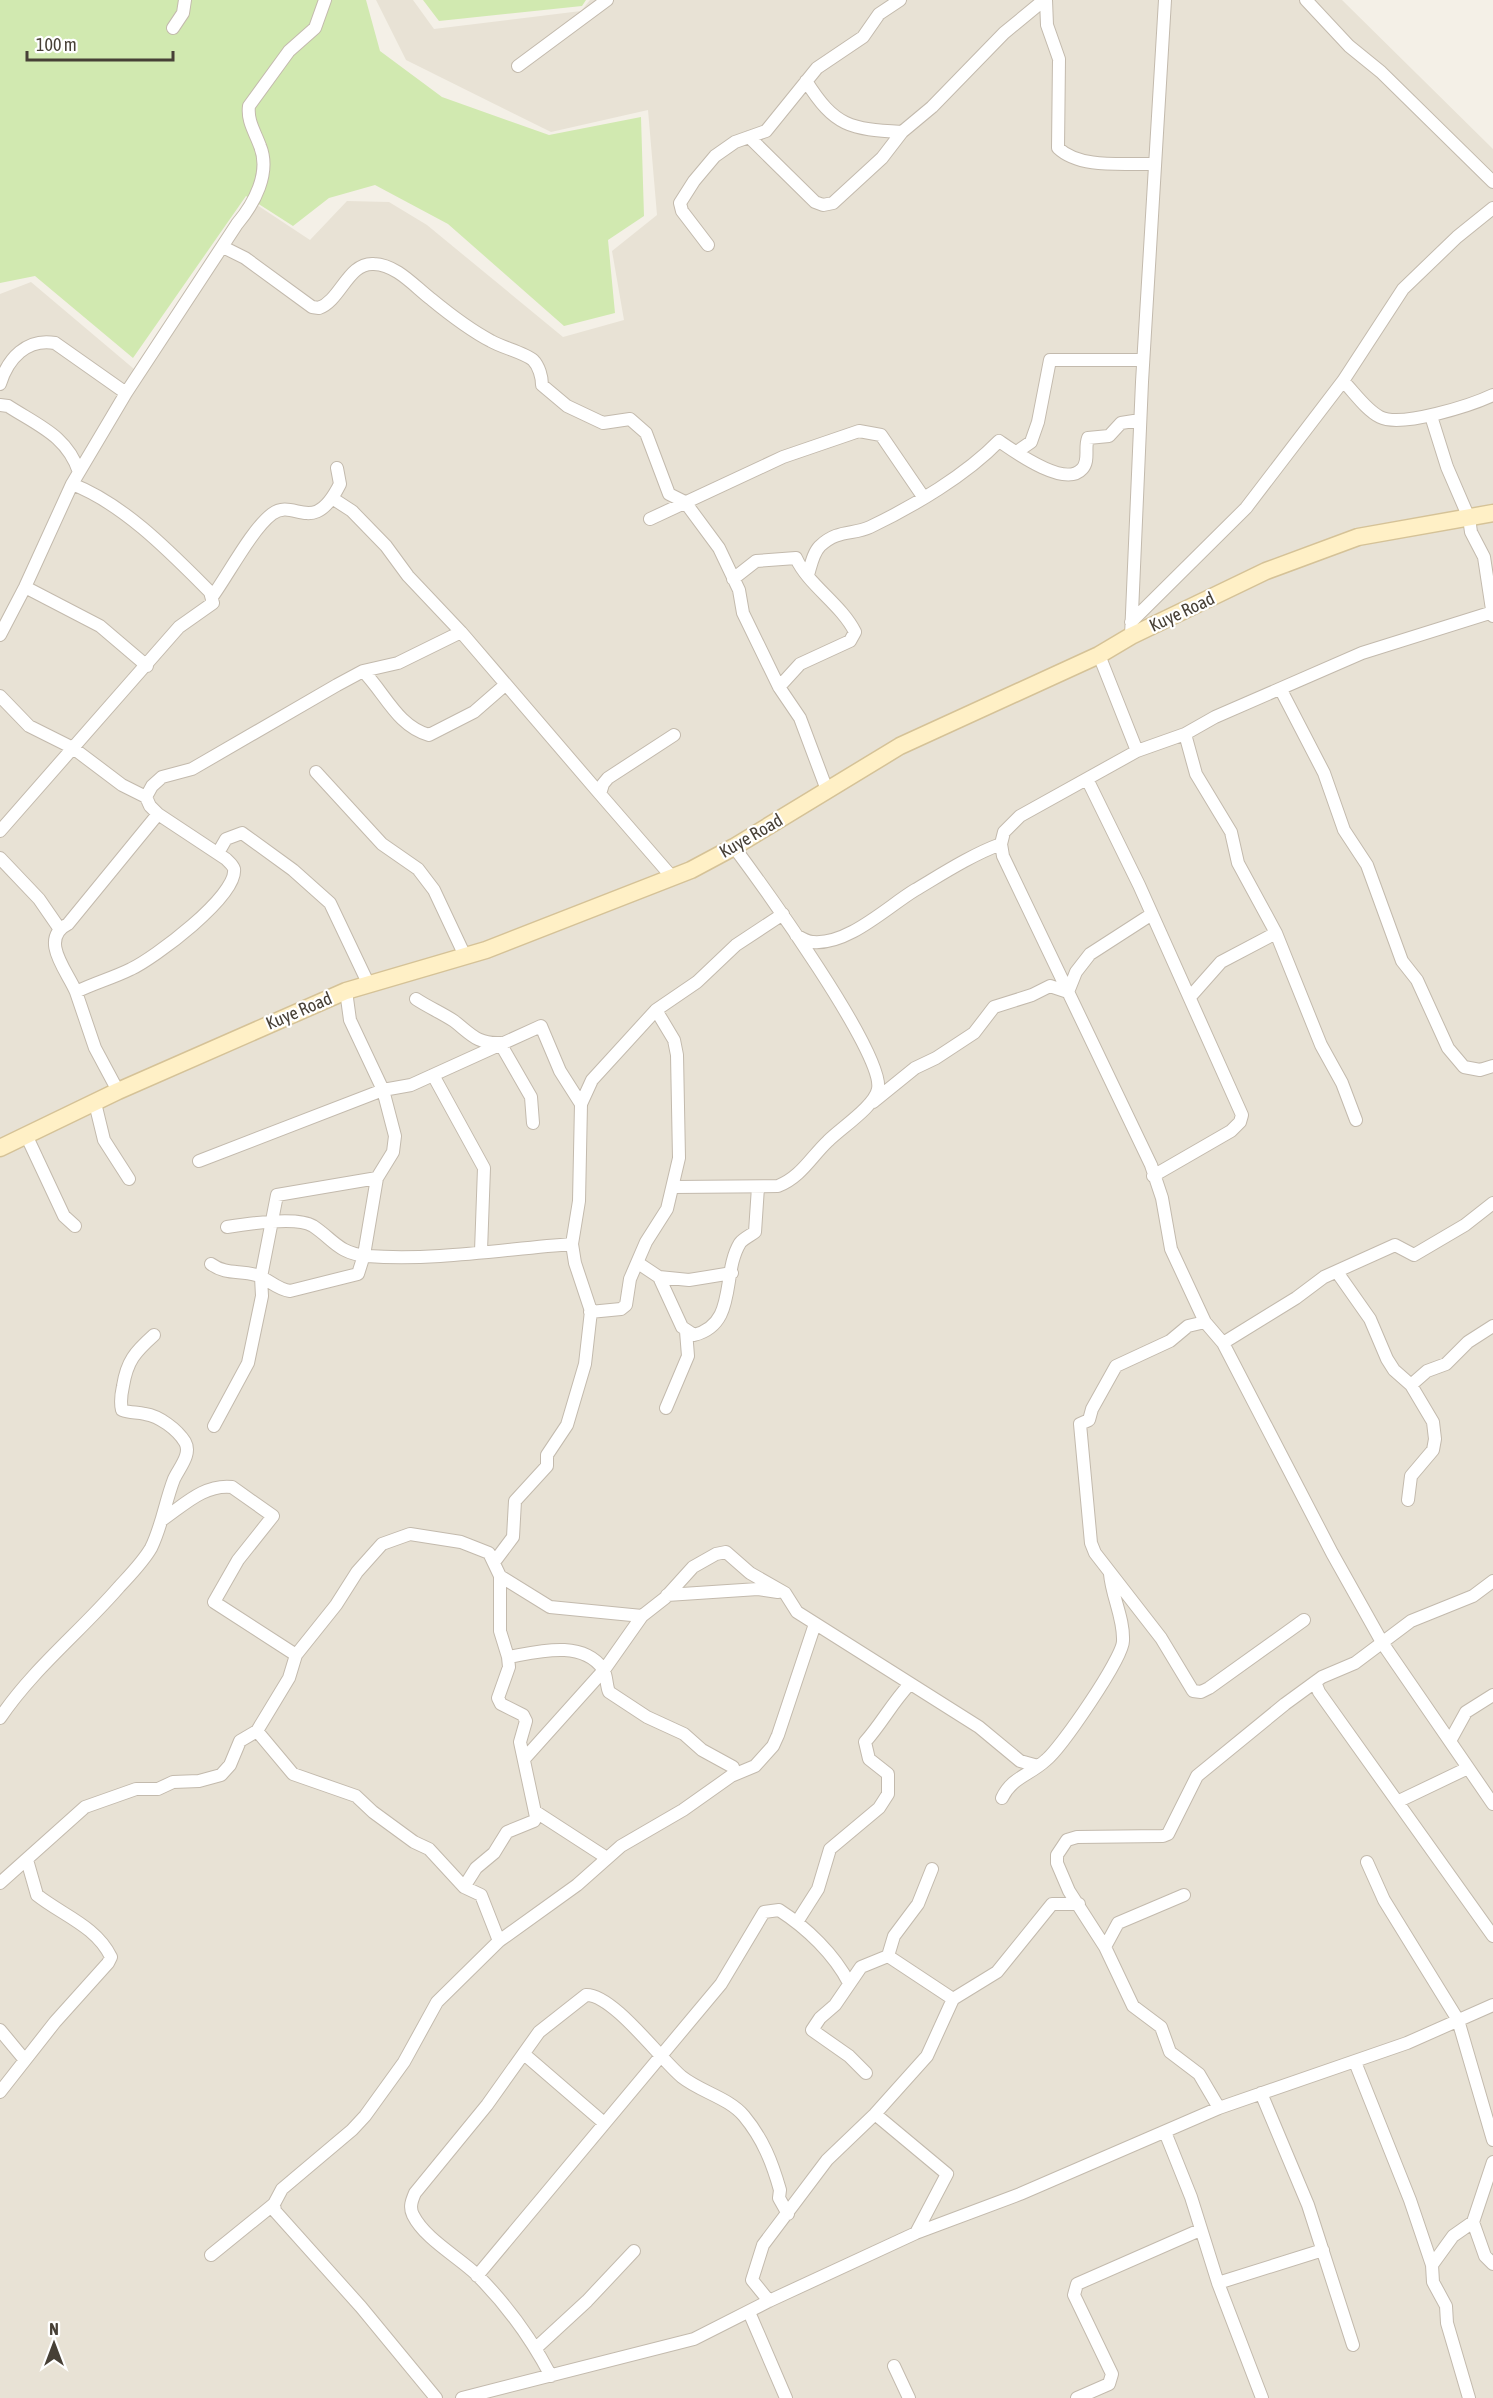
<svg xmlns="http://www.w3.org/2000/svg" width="1493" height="2398" viewBox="0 0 1493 2398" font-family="'Asap Condensed',sans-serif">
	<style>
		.residential { fill: #e8e2d5 }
		.green { fill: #d1e9b0 }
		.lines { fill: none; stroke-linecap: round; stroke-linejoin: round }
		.street-casing { stroke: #c3baad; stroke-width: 14 }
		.secondary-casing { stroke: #d5c297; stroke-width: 19 }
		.street { stroke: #fff; stroke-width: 12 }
		.secondary { stroke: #fff0c6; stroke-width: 16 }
		.labels { text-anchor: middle; stroke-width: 4.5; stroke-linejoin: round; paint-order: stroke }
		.street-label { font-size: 18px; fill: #474036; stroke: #fff }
	</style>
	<rect width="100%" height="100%" fill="#f4f0e7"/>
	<!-- residential -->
	<path class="residential" d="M376,0H413L434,29L581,11L590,0H1342L1493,149V2398H0V294L31,282L134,369L248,199L310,240L347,201L389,202L427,225L563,337L624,320L612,251L657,215L648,110L551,132L406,60Z"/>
	<!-- green -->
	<path class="green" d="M0,0H366L380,51L442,97L549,135L641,117L644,216L608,240L615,313L564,326L448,224L375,185L329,198L293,226L246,196L133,358L35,276L0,283Z
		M423,0H586L582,6L439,21Z"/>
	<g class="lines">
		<!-- street casing -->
		<g class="street-casing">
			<path id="street" d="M1046,0L1047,25L1059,59L1058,148C1080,169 1124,163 1154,164
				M1306,0L1349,46L1381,72L1493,182
				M173,28L183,13L185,0
				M518,66L607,0
				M806,81C835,127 850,129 902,132
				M749,137L815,202L823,205L833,203L882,158L902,132L932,107L1004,33L1044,0
				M708,245L682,211L680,203L694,181L715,156L735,142L766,131L817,68L863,37L879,14L900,0
				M223,247L245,258L312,307L319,308C341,300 348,262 374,264C397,265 414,286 431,299C448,313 472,331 491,341C501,347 525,353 533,360C539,366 542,377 542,385L567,406L603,423L630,419L646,433L669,494L685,502L719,548L739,590L743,613L779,687L800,718L827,790
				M1343,381C1354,392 1366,410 1380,417C1401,428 1472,405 1493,395
				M0,384C8,358 27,338 55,343L126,393
				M0,405L8,406C39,426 67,436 79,472
				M1431,416L1447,467L1469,518L1471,532L1484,557L1493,616
				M1018,451L1031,442L1038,422L1050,360H1143
				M332,498L352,511L386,546L408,576L461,632L600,794
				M650,519L783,457L859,431L881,435L924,498
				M808,575C811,565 813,553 820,546C838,529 853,535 870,527C914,506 966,475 999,441C1015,452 1065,488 1082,469C1090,461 1084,448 1088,438L1109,436L1121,423L1140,420
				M733,579L756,561L796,558C808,585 841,604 855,632L850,641L800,664L779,687
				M25,587L100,626L147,666
				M212,597C228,575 252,529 272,514C295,497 313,538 340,484L337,468
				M1493,612L1362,653L1215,717L1185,734L1137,751L1020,816L1004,832L1001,844L1003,856L1151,1165L1162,1198L1171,1249L1205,1322L1223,1343L1332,1553L1383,1644L1493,1804
				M1131,622L1246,508L1343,381L1403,289L1457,237L1493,208
				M0,635L25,587L72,484L126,393L237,224C254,204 271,173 260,146C255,132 247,121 249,106L289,51L315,28L325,0
				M1131,636L1142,382L1165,0
				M1099,655L1137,751
				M363,671C385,693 397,726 429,735L474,712L505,685
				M1281,690L1324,773L1344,830L1367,865L1402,961L1417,980L1448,1048L1464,1067L1480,1070L1493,1066
				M0,696L29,726L73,748L122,785L146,797L150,806L158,814L226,859C229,862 233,865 234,869C238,896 153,959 131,969C113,978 94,983 76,992L95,1048L118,1091
				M1185,734L1196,774L1231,832L1238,863L1276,933L1321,1045L1342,1083L1356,1120
				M316,772L382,844L418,869L434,890L465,956
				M1087,779L1139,885L1242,1115L1240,1122L1231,1131L1153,1176
				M146,797L152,786L162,777L192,769L337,685L363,671L398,663L461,632
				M0,831L179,627L213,603L210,592C171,553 124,504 72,484
				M218,853L226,839L242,833L293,870L330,903L368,983
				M0,858L39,899L59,928
				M672,877L600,794L603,784L608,778L674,735
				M796,935C801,938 807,942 813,942C848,945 887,907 915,890C942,874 971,855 1001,844
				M76,992C68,972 38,939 68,924L158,814
				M1190,997L1221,962L1276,933
				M416,999C428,1007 442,1013 454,1021C471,1034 477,1044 500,1043L531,1097L533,1123
				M433,1075L484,1168L481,1251
				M873,1102L915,1068L936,1058L974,1033L994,1007L1032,995L1050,986L1068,992L1076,972L1090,954L1152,914
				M95,1103L104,1140L129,1179
				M27,1137L64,1216L75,1226
				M199,1161L383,1090L411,1085L541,1026L560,1071L581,1104
				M674,1187L778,1186C801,1177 811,1157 828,1141C841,1128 875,1106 878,1089C885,1054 760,882 734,847
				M227,1227C246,1224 297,1216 313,1226C334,1240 338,1253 367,1256C436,1261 504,1249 572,1244
				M638,1263L659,1277L682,1327L694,1335C738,1324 721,1274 740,1243C743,1239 751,1235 755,1232L758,1187
				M211,1264C226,1275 240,1270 256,1275C269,1279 276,1289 290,1291L358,1274L364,1255L377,1178L393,1152L395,1136L383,1090L350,1020L346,991
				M1337,1272L1370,1319L1387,1359L1394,1370L1411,1385L1433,1422L1435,1439L1433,1450L1411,1476L1408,1500
				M659,1277L689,1280L732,1273
				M590,1312L621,1309L626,1305L630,1279L646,1242L667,1209L679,1158L677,1055L674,1040L656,1010
				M1205,1322L1188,1326L1170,1341L1116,1366L1092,1409L1089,1420L1080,1424L1091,1543L1095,1553L1161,1638L1193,1691L1201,1692L1209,1688L1304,1620
				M1223,1343L1296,1298L1324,1277L1395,1245L1414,1255L1465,1225L1493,1203
				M1411,1385L1427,1371L1446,1364L1468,1342L1493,1326
				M666,1408L688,1356L686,1331
				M214,1426L248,1363L262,1296L261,1277L277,1195L377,1178
				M162,1520C184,1505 204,1484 232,1487L273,1516L238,1560L214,1602L296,1655
				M495,1561L513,1537L515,1501L547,1466V1455L567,1425L585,1364L591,1311L575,1263L572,1244L579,1201L581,1104L592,1080L656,1010L697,982L736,945L783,914
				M500,1576L550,1607L642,1616
				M667,1595L758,1589L778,1592
				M508,1657C537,1652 582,1639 603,1669C607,1675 606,1685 609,1692L647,1717L684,1734L702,1750L733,1767
				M1315,1682L1319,1692L1493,1936
				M0,1718C33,1669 80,1632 119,1587C130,1575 143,1562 151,1548C162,1526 165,1502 174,1479C179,1468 192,1454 185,1442C177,1429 159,1416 145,1414C137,1412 130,1413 122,1410C120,1402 121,1395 123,1386C127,1361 135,1352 154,1335
				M257,1731L289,1678L296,1655L336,1605L357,1572L382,1544L410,1534L461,1542L489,1553L500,1576V1631L508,1657L509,1667L498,1698L501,1704L523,1715L526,1721L520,1742L536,1817L534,1821L507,1832L494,1853L476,1868L464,1887
				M1450,1741L1466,1712L1493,1695
				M525,1758L604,1670L642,1616L665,1598L693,1567L716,1554L726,1552L750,1573L785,1593L797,1612L979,1727L1020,1761L1038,1766
				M1002,1798C1012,1777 1030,1775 1046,1760C1061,1748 1123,1658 1123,1641C1124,1618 1112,1597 1110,1574
				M1399,1801L1468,1768
				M536,1812L607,1858
				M1367,1862L1384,1900L1458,2020L1493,2140
				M0,1883L85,1807L136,1789H158L173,1782L199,1781L221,1775L230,1765L240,1741L257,1731L293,1774L356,1796L373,1812L414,1842L429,1849L464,1887L481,1895L499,1941
				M797,1922L818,1889L830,1849L879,1808L888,1794V1774L869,1759L865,1742C882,1723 892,1703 909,1685
				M1105,1947L1118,1923L1184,1895
				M888,1956L894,1936L918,1904L932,1869
				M888,1956L953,1999
				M0,2030L24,2059
				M524,2054L604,2123
				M1355,2062L1410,2200L1432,2265
				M866,2073L849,2056L812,2030L820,2018L835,2005L861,1967L888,1956
				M0,2092L55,2022L108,1963L111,1957C96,1926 62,1915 37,1895L27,1860
				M1261,2093L1308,2205L1353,2345
				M1219,2108L1199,2074L1170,2052L1161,2027L1133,2006L1105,1947L1069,1891L1057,1863V1855L1067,1840L1077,1837L1163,1836L1168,1834L1197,1776L1285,1704L1322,1677L1355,1663L1411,1621L1473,1596L1493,1581
				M875,2114L947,2174L916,2233
				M1165,2132L1191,2197L1218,2283L1262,2398
				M1473,2222L1485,2256L1493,2264
				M211,2255L274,2204
				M477,2276L721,1984L764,1912L779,1910C807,1928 834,1954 849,1983
				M1218,2283L1323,2250
				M769,2301L752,2280L763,2245L827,2160L875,2114L927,2056L953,1999L997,1972L1052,1904H1079
				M749,2312L786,2398
				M536,2348L587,2301L634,2251
				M894,2366L909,2398
				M551,2376C532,2340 505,2303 477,2275C457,2256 425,2239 413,2215C409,2207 412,2200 415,2193L487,2105L539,2032L586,1995C613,1994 661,2060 682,2077C701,2092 729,2098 744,2116C763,2139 772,2162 780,2190L779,2198L788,2214
				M436,2398L361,2307L275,2211L274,2204L282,2189L352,2130L365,2116L404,2062L437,2002L499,1941L577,1885L621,1846L683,1810L731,1776L755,1766L773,1746L778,1735L815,1624
				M462,2398L694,2339L769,2301L916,2233L1020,2194L1219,2108L1407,2043L1493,2005
				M1077,2398L1109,2384L1112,2374L1074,2295L1077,2284L1200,2230
				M1469,2398L1447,2323L1446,2306L1433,2282L1432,2265L1453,2236L1473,2222L1493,2162"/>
		</g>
		<!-- secondary casing -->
		<g class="secondary-casing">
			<path id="secondary" d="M0,1148L118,1091L346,991L486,950L691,870L734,847L900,746L1099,655L1131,636L1266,571L1358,537L1493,513"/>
		</g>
		<!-- street -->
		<use href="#street" class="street"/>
		<!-- secondary -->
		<use href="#secondary" class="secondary"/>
	</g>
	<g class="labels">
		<!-- street labels -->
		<g class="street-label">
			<text transform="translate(1182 612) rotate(-25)" y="6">Kuye Road</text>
			<text transform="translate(751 836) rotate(-30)" y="6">Kuye Road</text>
			<text transform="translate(299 1011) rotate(-23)" y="6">Kuye Road</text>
		</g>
	</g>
	<!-- north arrow -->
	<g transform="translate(54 2344)" stroke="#ffffff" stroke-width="4.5" paint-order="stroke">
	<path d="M0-4.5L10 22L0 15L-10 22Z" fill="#474036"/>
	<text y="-9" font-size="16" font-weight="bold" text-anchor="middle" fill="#474036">N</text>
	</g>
	<!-- scale -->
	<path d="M27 51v9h146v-9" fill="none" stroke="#474036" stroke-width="3"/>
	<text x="36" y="51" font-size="18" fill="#474036" stroke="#ffffff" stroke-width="4.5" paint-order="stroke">100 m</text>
</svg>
